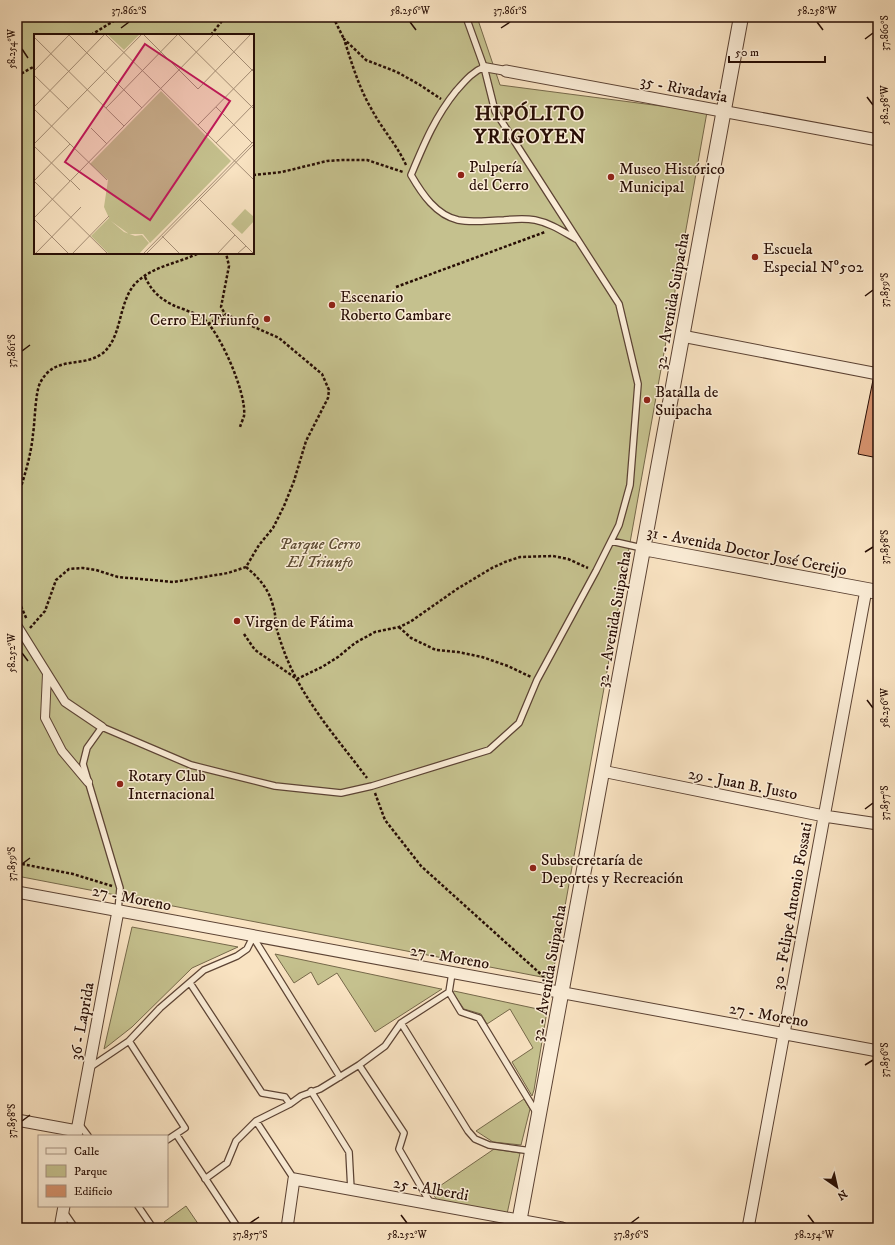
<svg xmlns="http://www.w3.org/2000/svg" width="895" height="1245" viewBox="0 0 895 1245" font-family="'IM FELL DW Pica',serif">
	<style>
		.green { fill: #c5c18e; stroke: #76684a; fill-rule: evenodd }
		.building { fill: #d6936e; stroke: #280e05 }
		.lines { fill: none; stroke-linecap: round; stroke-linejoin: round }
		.service-casing { stroke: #5c4334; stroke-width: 8 }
		.pedestrian-casing { stroke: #5c4334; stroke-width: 10 }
		.minor-casing { stroke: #5c4334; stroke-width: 13 }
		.tertiary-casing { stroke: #5c4334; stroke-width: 16 }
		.path { stroke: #280e05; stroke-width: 2.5; stroke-dasharray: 3 2; stroke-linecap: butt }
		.service { stroke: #fbedd7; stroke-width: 5.5 }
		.pedestrian { stroke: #fbedd7; stroke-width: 8 }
		.minor { stroke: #fbedd7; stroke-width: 11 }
		.tertiary { stroke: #fbedd7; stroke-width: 14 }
		.ticks { fill: none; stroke: #280e05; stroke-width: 1.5 }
		.poi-dot { fill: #8f2418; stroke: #fbedd7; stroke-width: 1.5 }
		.labels { text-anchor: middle; stroke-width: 3; stroke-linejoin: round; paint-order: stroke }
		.street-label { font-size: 16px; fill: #280e05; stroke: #fbedd7 }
		.poi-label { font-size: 16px; fill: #280e05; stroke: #fbedd7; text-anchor: start }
		.park-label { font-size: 16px; font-style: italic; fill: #5f4d35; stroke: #fbedd7 }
		.district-label { font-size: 20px; font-weight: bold; letter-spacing: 1px; fill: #280e05; stroke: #fbedd7 }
		.inset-road { fill: none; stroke: #a58e76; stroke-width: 1 }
		.view { fill: #c2185b; fill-opacity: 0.15; stroke: #c2185b; stroke-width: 2 }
		.inset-edge { fill: none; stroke: #280e05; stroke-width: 2 }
		.neatline { fill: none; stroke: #280e05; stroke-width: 1.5 }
		.ticks-label { font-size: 10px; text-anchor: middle; fill: #280e05 }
	</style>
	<rect width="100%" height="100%" fill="#f9e3c2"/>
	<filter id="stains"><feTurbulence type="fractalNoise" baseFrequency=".005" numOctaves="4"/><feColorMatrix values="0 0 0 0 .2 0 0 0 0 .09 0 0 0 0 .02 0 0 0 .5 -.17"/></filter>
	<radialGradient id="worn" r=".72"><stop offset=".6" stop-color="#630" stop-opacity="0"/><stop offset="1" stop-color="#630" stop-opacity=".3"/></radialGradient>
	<!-- green -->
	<path class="green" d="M17,17H477L500,85L707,112L552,979L17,876ZM35,35H253V253H35Z
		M132,927L238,947L192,968L132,1027L104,1049Z
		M275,954L441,989H442L375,1032L337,973L318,985L311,972L294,983Z
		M454,991L547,1011L534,1090L532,1096L512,1062L533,1048L510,1009L487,1024L481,1014L464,1009L453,993Z
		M524,1099L530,1109L521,1145L493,1142L476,1131Z
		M494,1149L520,1153L507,1214L438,1201L431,1192Z
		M186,1206L201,1228H168L164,1222Z"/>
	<!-- building -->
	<path class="building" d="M873,380L878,381V458L858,454Z"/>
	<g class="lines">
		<!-- service casing -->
		<g class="service-casing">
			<path id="service" d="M484,67C472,72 465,81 456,91C435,117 424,144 411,175C422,194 436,215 458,220C473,223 490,220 504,220C514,219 524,218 535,220C550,223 562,231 576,239
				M611,541L642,548
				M118,911L120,888L83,764L87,748L102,727L191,765L275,786L341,793L372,786L489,750L519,723L537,680L596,571L619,525L630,485L638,384L619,304L495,111L484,67L466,17
				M253,937L340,1077
				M190,983L262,1093L285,1097L290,1104
				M449,992L461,1012L479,1018L536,1112
				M401,1023L468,1131L475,1139L489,1145L531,1151
				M129,1041L185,1128L176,1134L238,1228
				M359,1065L404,1133L399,1149L431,1204
				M89,1068L129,1041L160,1008L204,970L237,956L247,949L253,937
				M311,1091L349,1152L351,1190
				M256,1121L294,1179
				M79,1124L88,1136
				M167,1140L176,1134
				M205,1179L227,1163L236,1141L256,1121L290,1104L301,1096L320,1089L359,1065L385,1046L401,1023L449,992L452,973
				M138,1206L153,1228
				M64,1212L75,1228"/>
		</g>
		<!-- pedestrian casing -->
		<g class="pedestrian-casing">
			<path id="pedestrian" d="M484,67L506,71
				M17,625L65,702L102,727
				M47,674L45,718L62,751L88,782"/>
		</g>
		<!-- minor casing -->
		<g class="minor-casing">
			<path id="minor" d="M506,71L878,140
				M682,336L878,374
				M602,771L824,816L878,824
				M17,892L878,1051
				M17,1120L77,1131
				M76,1136L118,911
				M60,1228L64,1206
				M287,1228L294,1179L562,1228
				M748,1228L866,590"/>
		</g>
		<!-- tertiary casing -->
		<g class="tertiary-casing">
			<path id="tertiary" d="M643,548L878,592
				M518,1228L741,17"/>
		</g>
		<!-- path -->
		<path class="path" d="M333,17L344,39
			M91,35L120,17
			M211,35L225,17
			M17,76L35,66
			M406,165C397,145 382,129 372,110C359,88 352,64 344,39L366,60L397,72L420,85L441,99
			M253,175L282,172L327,161L342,160H367L403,172
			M145,277C153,294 165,303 183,309C190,312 197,314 203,318C220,332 247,394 244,416C243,419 241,424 240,427
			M396,287L545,232
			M208,324L225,314
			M17,499C24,478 31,456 33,434C35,422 35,394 40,383C55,354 82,369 103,353C122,337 118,305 134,285C151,266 177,264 199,253
			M246,567C259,578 269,589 273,606C276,614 275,622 277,630C282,647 288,663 296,678C315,714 343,746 367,778
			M17,597L27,620
			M399,627L411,638L436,650L458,652L482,657L508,666L531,677
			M30,628L45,611L56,580L69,569L83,568L96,570L118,577L174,582L228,573L246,567L259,545L273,528L284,506L294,481L306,441L328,398L329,390L322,374L279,338L225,314L221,307L229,266L226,253
			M244,634L255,650L297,679L322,667L338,657L355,643L375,632L399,627L410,622L457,589L492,568L505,562L520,557L553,556L568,559L588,568
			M375,793L385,820L421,866L544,977
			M17,863L73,874L112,886"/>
		<!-- service -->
		<use href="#service" class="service"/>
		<!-- pedestrian -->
		<use href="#pedestrian" class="pedestrian"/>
		<!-- minor -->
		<use href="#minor" class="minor"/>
		<!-- tertiary -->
		<use href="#tertiary" class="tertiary"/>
	</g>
	<!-- ticks -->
	<path class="ticks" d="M410,22L416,30M817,22L823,30M121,28L129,22M501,28L510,22M865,39L873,33M22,49L28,58M867,97L873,105M865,296L873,290M22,351L30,345M865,552L873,547M22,653L28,661M867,700L873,708M865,809L873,803M22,864L30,858M865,1065L873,1060M22,1121L30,1115M401,1215L407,1223M808,1215L814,1223M250,1223L259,1217M631,1223L639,1217"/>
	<!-- markers -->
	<g class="poi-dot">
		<circle cx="461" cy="175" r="4"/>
		<circle cx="611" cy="177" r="4"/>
		<circle cx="755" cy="257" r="4"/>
		<circle cx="332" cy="305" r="4"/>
		<circle cx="267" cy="319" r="4"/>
		<circle cx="647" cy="400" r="4"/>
		<circle cx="237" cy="621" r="4"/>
		<circle cx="120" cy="784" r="4"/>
		<circle cx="533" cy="868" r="4"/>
	</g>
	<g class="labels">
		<!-- street labels -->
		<g class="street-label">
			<text transform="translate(684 88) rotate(11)" y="6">35 - Rivadavia</text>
			<text transform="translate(671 301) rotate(-80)" y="6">32 - Avenida Suipacha</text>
			<text transform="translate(747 550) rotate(11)" y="6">31 - Avenida Doctor José Cereijo</text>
			<text transform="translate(613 619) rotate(-80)" y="6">32 - Avenida Suipacha</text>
			<text transform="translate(743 783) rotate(11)" y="6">29 - Juan B. Justo</text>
			<text transform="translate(132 897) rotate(11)" y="6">27 - Moreno</text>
			<text transform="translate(791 906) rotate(-80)" y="6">30 - Felipe Antonio Fossati</text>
			<text transform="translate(450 956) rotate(10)" y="6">27 - Moreno</text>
			<text transform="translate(548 973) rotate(-80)" y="6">32 - Avenida Suipacha</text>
			<text transform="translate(769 1014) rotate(10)" y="6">27 - Moreno</text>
			<text transform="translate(81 1021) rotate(-80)" y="6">36 - Laprida</text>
			<text transform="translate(431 1188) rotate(10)" y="6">25 - Alberdi</text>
		</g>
		<!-- poi labels -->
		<g class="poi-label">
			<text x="469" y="172">Pulpería<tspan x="469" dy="18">del Cerro</tspan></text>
			<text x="619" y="174">Museo Histórico<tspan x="619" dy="18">Municipal</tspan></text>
			<text x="763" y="254">Escuela<tspan x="763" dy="18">Especial Nº502</tspan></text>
			<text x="340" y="302">Escenario<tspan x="340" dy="18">Roberto Cambare</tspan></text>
			<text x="259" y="325" text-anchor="end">Cerro El Triunfo</text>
			<text x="655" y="397">Batalla de<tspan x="655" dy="18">Suipacha</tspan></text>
			<text x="245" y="627">Virgen de Fátima</text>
			<text x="128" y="781">Rotary Club<tspan x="128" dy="18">Internacional</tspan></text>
			<text x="541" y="865">Subsecretaría de<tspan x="541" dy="18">Deportes y Recreación</tspan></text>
		</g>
		<!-- park labels -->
		<g class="park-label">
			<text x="320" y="549">Parque Cerro<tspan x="320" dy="18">El Triunfo</tspan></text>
		</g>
		<!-- district labels -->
		<g class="district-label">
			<text x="530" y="120">HIPÓLITO<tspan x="530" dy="23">YRIGOYEN</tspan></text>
		</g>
	</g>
	<!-- overview -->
	<g transform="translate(34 34)">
		<rect width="220" height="220" fill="#f9e3c2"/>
		<path d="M73,0H106L90,16ZM127,57L197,127L116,209L109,200H95L77,187L90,198L101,202L108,201L115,209L105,220H75L57,202L75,184L70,173L74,146L56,130ZM211,175L220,183V187L208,200L197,190Z" fill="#c5c18e"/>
		<path class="inset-road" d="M34,0L108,74M71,0L220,146M109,0L164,55L217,0M144,0L220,75M182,0L220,38M0,3L90,92M0,37L36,0M0,41L35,75M0,73L71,0M182,73L218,109M72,74L144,0M0,75L73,146M164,91L220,34M57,94L73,110M182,109L220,70M0,110L108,0M0,112L36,147M0,147L74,220M0,147L36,110M37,147L46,156M165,165L220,220M0,184L180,0M0,185L35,220M128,202L146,220M1,220L47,173M38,220L75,182M109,220L220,107M112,220L220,110M183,220L201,201M203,220L212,212"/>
		<path class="view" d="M111,10L196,67L116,186L31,128Z"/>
		<rect width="220" height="220" class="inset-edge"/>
	</g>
	<!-- margin -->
	<rect width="895" height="1245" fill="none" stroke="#f9e3c2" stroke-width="44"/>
	<!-- legend -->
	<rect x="38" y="1135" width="130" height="72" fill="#fbedd7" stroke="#a79483"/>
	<rect x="46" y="1148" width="20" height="6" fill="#fbedd7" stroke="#a79483"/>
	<text x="74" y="1155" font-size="12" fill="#280e05">Calle</text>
	<rect x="46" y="1165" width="20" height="12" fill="#c5c18e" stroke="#a79483"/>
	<text x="74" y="1175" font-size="12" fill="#280e05">Parque</text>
	<rect x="46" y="1185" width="20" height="12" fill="#d6936e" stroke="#a79483"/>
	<text x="74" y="1195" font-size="12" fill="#280e05">Edificio</text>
	<!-- north arrow -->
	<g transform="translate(837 1187) rotate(146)" stroke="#fbedd7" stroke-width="3" paint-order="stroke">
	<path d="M0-3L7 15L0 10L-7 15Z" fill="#280e05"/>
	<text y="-6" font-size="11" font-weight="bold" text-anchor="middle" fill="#280e05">N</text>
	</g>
	<!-- scale -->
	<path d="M729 56v6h96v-6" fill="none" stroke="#280e05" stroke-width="2"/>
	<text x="735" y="56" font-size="12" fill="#280e05" stroke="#fbedd7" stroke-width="3" paint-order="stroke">50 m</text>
	<rect x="22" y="22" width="851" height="1201" class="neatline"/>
	<g class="ticks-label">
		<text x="129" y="14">37.862°S</text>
		<text x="410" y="14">58.256°W</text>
		<text x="510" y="14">37.861°S</text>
		<text x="817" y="14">58.258°W</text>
		<text transform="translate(884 33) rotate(-90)" y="4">37.860°S</text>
		<text transform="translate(11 49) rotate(-90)" y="4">58.254°W</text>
		<text transform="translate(884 105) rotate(-90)" y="4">58.258°W</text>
		<text transform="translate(884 290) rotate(-90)" y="4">37.859°S</text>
		<text transform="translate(11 351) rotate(-90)" y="4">37.861°S</text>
		<text transform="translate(884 547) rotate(-90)" y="4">37.858°S</text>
		<text transform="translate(11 653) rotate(-90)" y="4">58.252°W</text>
		<text transform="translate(884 708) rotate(-90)" y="4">58.256°W</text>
		<text transform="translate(884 803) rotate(-90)" y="4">37.857°S</text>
		<text transform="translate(11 864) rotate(-90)" y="4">37.859°S</text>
		<text transform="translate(884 1060) rotate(-90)" y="4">37.856°S</text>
		<text transform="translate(11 1121) rotate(-90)" y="4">37.858°S</text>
		<text x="250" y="1238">37.857°S</text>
		<text x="407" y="1238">58.252°W</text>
		<text x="631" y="1238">37.856°S</text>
		<text x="814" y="1238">58.254°W</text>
	</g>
	<rect width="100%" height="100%" filter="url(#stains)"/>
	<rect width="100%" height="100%" fill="url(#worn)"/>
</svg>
